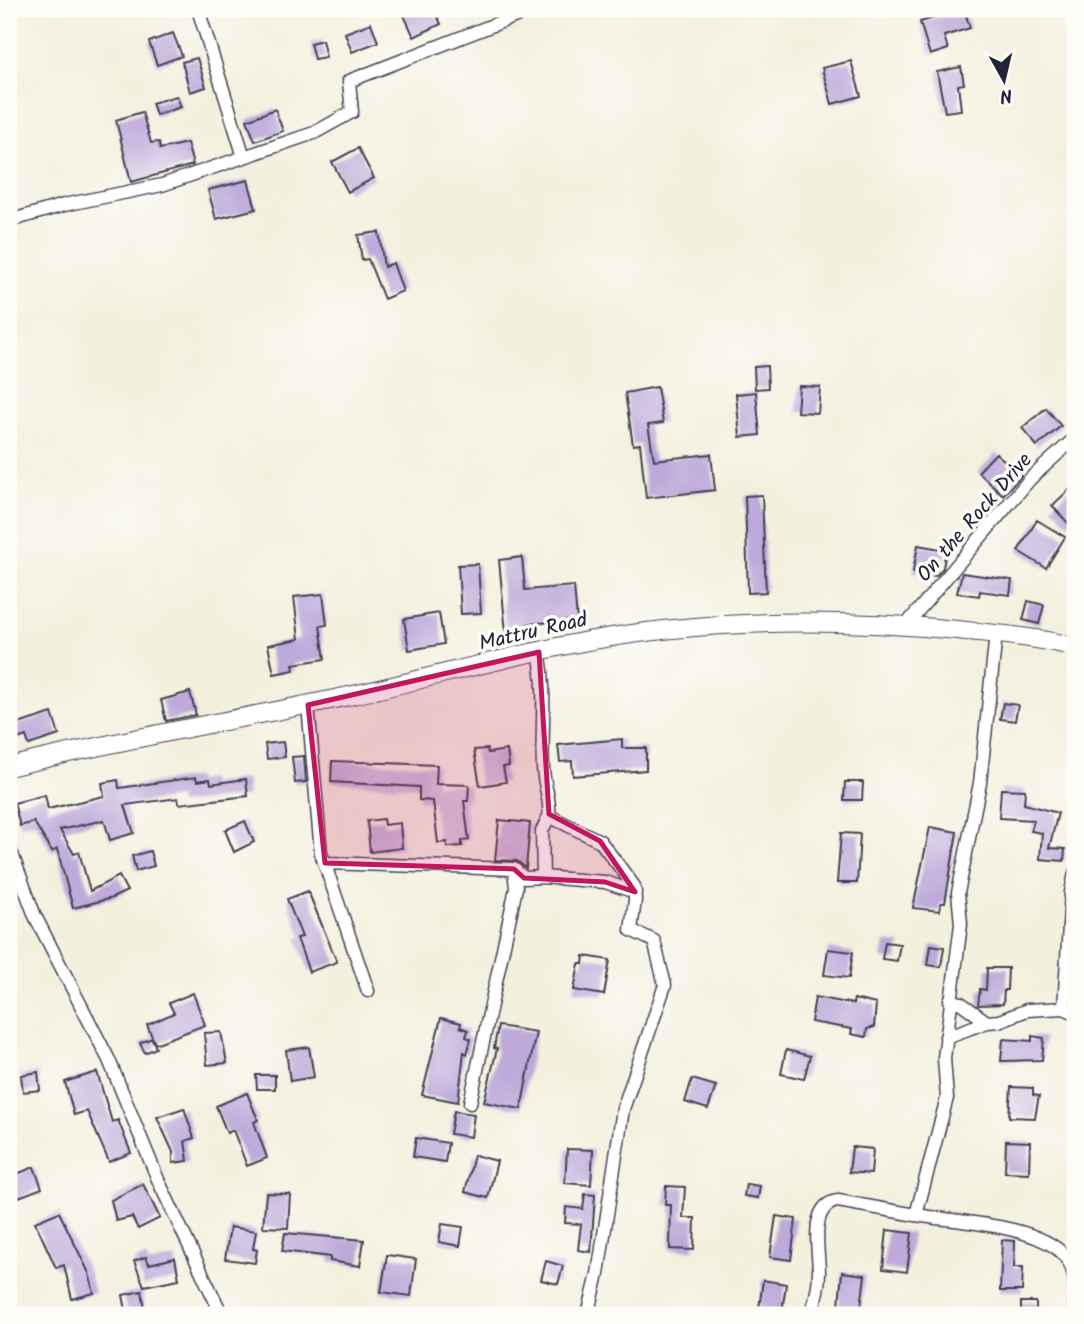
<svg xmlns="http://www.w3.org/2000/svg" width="1084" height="1324" viewBox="0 0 1084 1324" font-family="Kalam,sans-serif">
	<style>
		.building { fill: #bda9da }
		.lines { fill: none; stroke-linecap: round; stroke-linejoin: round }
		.minor-casing { stroke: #414153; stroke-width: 15 }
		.secondary-casing { stroke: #414153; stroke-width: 20 }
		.minor { stroke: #fff; stroke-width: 12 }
		.secondary { stroke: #fff; stroke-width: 18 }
		.marked { fill: #c2185b; fill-opacity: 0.2; stroke: #c2185b; stroke-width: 5; stroke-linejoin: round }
		.labels { text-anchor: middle; stroke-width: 7; stroke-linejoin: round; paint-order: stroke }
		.street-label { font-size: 21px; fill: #22223b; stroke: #fdfcf7 }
	</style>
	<rect width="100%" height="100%" fill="#fdfcf7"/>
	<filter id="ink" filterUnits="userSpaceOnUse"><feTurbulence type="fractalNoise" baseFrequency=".0143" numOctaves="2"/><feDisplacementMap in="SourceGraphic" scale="14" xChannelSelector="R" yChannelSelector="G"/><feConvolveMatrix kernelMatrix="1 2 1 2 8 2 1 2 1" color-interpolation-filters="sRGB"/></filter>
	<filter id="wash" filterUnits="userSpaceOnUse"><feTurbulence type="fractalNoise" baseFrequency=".00686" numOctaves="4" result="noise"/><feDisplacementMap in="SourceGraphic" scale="28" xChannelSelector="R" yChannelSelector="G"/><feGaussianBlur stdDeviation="1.57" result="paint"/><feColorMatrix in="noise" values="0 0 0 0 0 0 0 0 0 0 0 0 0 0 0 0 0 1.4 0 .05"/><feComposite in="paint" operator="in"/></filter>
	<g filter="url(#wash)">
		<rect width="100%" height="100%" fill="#f3f0de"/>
		<g id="blocks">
			<!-- building -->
			<path class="building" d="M413,9H434L441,24L414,37L403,13Z
				M964,9L970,28L944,36L948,49L930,55L920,22Z
				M371,23L378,42L352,52L345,33Z
				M173,33L182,56L157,65L149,42Z
				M322,40L326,57L314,59L310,43Z
				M197,58L206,87L190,92L182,62Z
				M851,61L861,96L832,104L822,68Z
				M961,67L964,84L958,85L961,110L945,112L937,72Z
				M177,96L181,107L156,115L152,103Z
				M275,109L283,131L255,141L247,120Z
				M142,112L151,143L159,142L160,149L187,143L193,165L131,182L116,120Z
				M358,148L374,178L348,192L332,162Z
				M248,180L256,209L216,219L208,190Z
				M379,232L384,267L393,263L403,291L384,299L368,259L362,260L358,235Z
				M767,366L768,388L755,389L754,367Z
				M799,386L820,387L818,413L797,412Z
				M657,387L663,423L648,425L654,460L711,454L715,490L646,498L640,444L633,445L625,393Z
				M756,392L760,435L740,437L736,394Z
				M1046,408L1061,426L1037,446L1022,428Z
				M996,453L1021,476L1003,495L978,472Z
				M1075,484V518L1069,524L1052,506Z
				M762,495L766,592L748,593L745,496Z
				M1037,520L1065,537L1046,568L1018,551Z
				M918,545L946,550L943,568L936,576L913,572Z
				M522,557L525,590L574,586L577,620L528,624L529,630L506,633L499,560Z
				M478,564L481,613L461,614L458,565Z
				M962,573L1012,580L1010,595L980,591L979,596L957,593Z
				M323,594L327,625L320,626L325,659L293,664L294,670L274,674L268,645L299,639L294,597Z
				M1028,601L1044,605L1039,624L1023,620Z
				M439,613L444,644L409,650L404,619Z
				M190,692L196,715L166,721L161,700Z
				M1003,703L1018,705L1015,721L1000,719Z
				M52,713L59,735L29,745L26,736L9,742V727Z
				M622,739V748H646V770L573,776L572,761L560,762L558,745Z
				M283,742L285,757L267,759L265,744Z
				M487,749L488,753L507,750L509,766L503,767L506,782L480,786L474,750Z
				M304,756L306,782L295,783L292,757Z
				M332,761L437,765L436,784L469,785L468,801H464L469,840L462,841V846L447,847V842L438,843L433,801L419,800V787L331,782Z
				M196,777L197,781L210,779L211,784L246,779L248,796L179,804L178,798L125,805L134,833L110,840L104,820L60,830L74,854L79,852L90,891L119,876L127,891L112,898L73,908L57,849L52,852L34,822L20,826L14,803L45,795L48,809L104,796L102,783L118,780L119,788Z
				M845,782H863L862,800H844Z
				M1001,789L1025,790L1024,804L1058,813L1049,848L1065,849L1064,861L1040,859L1042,833L1031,831L1034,820L999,818Z
				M383,819L384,825L400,823L402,848L370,852L367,821Z
				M499,820L530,823L526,868L517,861L495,860Z
				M245,821L254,842L234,852L225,830Z
				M930,827L957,832L945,903H941L939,911L913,908Z
				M841,833L860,834L857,883H837Z
				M150,851L154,866L136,871L132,856Z
				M308,891L337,962L309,972L297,938L302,937L287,899Z
				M885,942L900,944L897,961L882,959Z
				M931,945L944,947L941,967L928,965Z
				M828,949L853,952L849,978L824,975Z
				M584,956L610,960L604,995L574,990L579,964H583Z
				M987,968H1008L1007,990H1004L1003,1004L978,1005L980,989L986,990Z
				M193,993L205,1025L155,1044L147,1025L174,1013L169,1003Z
				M815,997L853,1004L854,999L876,1004L874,1027L867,1029L866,1037L851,1034L852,1029L811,1022Z
				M441,1018L461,1023L460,1027L468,1030L466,1037L471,1039L467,1054L464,1052L458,1102L422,1095Z
				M498,1026L536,1032L521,1109L484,1102L497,1049L494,1048Z
				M221,1032L227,1063L207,1065L204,1033Z
				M1032,1036L1044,1038L1042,1060L1001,1061L1003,1039L1032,1041Z
				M152,1038L156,1048L145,1053L140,1043Z
				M309,1047L314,1077L290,1081L286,1050Z
				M786,1050L810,1056L804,1079L781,1074Z
				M38,1072L40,1090L23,1092L21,1075Z
				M97,1072L112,1122L118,1120L131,1153L109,1162L87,1111L74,1115L65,1082Z
				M256,1075H275V1089H257Z
				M692,1079L716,1086L708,1109L685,1102Z
				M1011,1087L1033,1088V1095L1039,1096L1035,1118L1009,1117Z
				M247,1093L258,1120L254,1122L267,1158L247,1166L233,1130L227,1133L216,1106Z
				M184,1108L194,1138L185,1141L188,1161L173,1163V1152L157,1117Z
				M454,1111L474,1114L471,1137L450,1134Z
				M416,1138L448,1143L445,1162L413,1157Z
				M1006,1141L1030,1142L1029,1173L1005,1172Z
				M852,1147L873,1149L871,1174L849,1172Z
				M567,1149L593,1150L591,1185L565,1183Z
				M474,1155L497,1161L488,1198L465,1192Z
				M34,1167L42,1188L9,1201V1177Z
				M143,1184L160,1218L138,1229L132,1217L116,1221L111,1200Z
				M746,1184L760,1186L758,1198L744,1196Z
				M666,1186L685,1187L683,1218H695L694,1250L670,1249L671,1205H665Z
				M266,1193L290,1194L288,1228L263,1227Z
				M585,1194L595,1195L591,1252L578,1250L581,1224L565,1223L566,1207L583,1209Z
				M59,1212L89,1273L94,1293L72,1299L64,1265L56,1268L35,1222Z
				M776,1216L796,1219L791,1260L770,1257Z
				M442,1224L463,1227L460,1246L439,1242Z
				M230,1227L256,1231L253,1249L257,1250L255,1263L225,1259Z
				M887,1230L912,1233L907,1272L883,1269Z
				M285,1233L364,1240L360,1266L330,1261V1257L282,1251Z
				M1002,1240L1015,1241L1014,1267H1023L1022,1291H1000Z
				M387,1255L416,1259L411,1296L381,1292Z
				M146,1257L149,1264L175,1258L179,1279L144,1286L134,1261Z
				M546,1261L563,1266L558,1284L541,1280Z
				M842,1272L865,1275L861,1307L839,1305Z
				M763,1280L786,1284L782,1312L759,1308Z
				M142,1291L146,1315H127L123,1295Z
				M1021,1302H1036V1314H1021Z"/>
		</g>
	</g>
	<g filter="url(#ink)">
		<use href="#blocks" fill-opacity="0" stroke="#414153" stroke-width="2"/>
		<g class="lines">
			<!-- minor casing -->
			<g class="minor-casing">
				<path id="minor" d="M198,9L244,157
					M9,221L64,205L162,185L314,133L352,112L349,81L534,9
					M906,625L1030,479L1075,438
					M539,652C547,691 541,728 543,767C543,784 551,799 549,816L600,841L634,886L635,900L631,930L654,941L665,985L623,1109L598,1274L588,1315
					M308,705L321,853L368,991
					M9,846L35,916L109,1060L159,1182L222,1315
					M325,863L514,869
					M1075,873L1071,892L1064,1008L1075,1013
					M543,877L605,882L635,892
					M950,1000L961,1003L987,1022L999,1021L1027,1010L1064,1008
					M946,1037L987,1022
					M470,1103L516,888L514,869L524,878L543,877L542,831L549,816
					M916,1215C957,1222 1037,1224 1065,1256C1075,1268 1075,1282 1075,1297
					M811,1315C815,1302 819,1286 819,1272C819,1251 808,1205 838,1201L916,1215L947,1098L944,1058L961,924L958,893L980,783L996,634
					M1074,1315L1075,1300"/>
			</g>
			<!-- secondary casing -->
			<g class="secondary-casing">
				<path id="secondary" d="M9,767C120,739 232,721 344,697C418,681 492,660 567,645C694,619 828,618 957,630C996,634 1037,637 1075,647"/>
			</g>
			<!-- minor -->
			<use href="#minor" class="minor"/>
			<!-- secondary -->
			<use href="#secondary" class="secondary"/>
		</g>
	</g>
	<!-- marked area -->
	<path class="marked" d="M539,652L549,814L600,841L635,892L605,882L524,878L514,869L325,863L308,705Z"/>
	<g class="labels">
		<!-- street labels -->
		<g class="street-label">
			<text transform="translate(974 517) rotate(-49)" y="7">On the Rock Drive</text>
			<text transform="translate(533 631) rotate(-13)" y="7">Mattru Road</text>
		</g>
	</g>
	<!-- margin -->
	<rect width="1084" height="1324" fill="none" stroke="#fdfcf7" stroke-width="35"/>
	<!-- north arrow -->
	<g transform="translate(1004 80) rotate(172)" stroke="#fdfcf7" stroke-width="5" paint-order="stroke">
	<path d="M0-5L12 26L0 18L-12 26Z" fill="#22223b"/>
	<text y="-10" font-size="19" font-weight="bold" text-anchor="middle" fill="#22223b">N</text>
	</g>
</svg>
